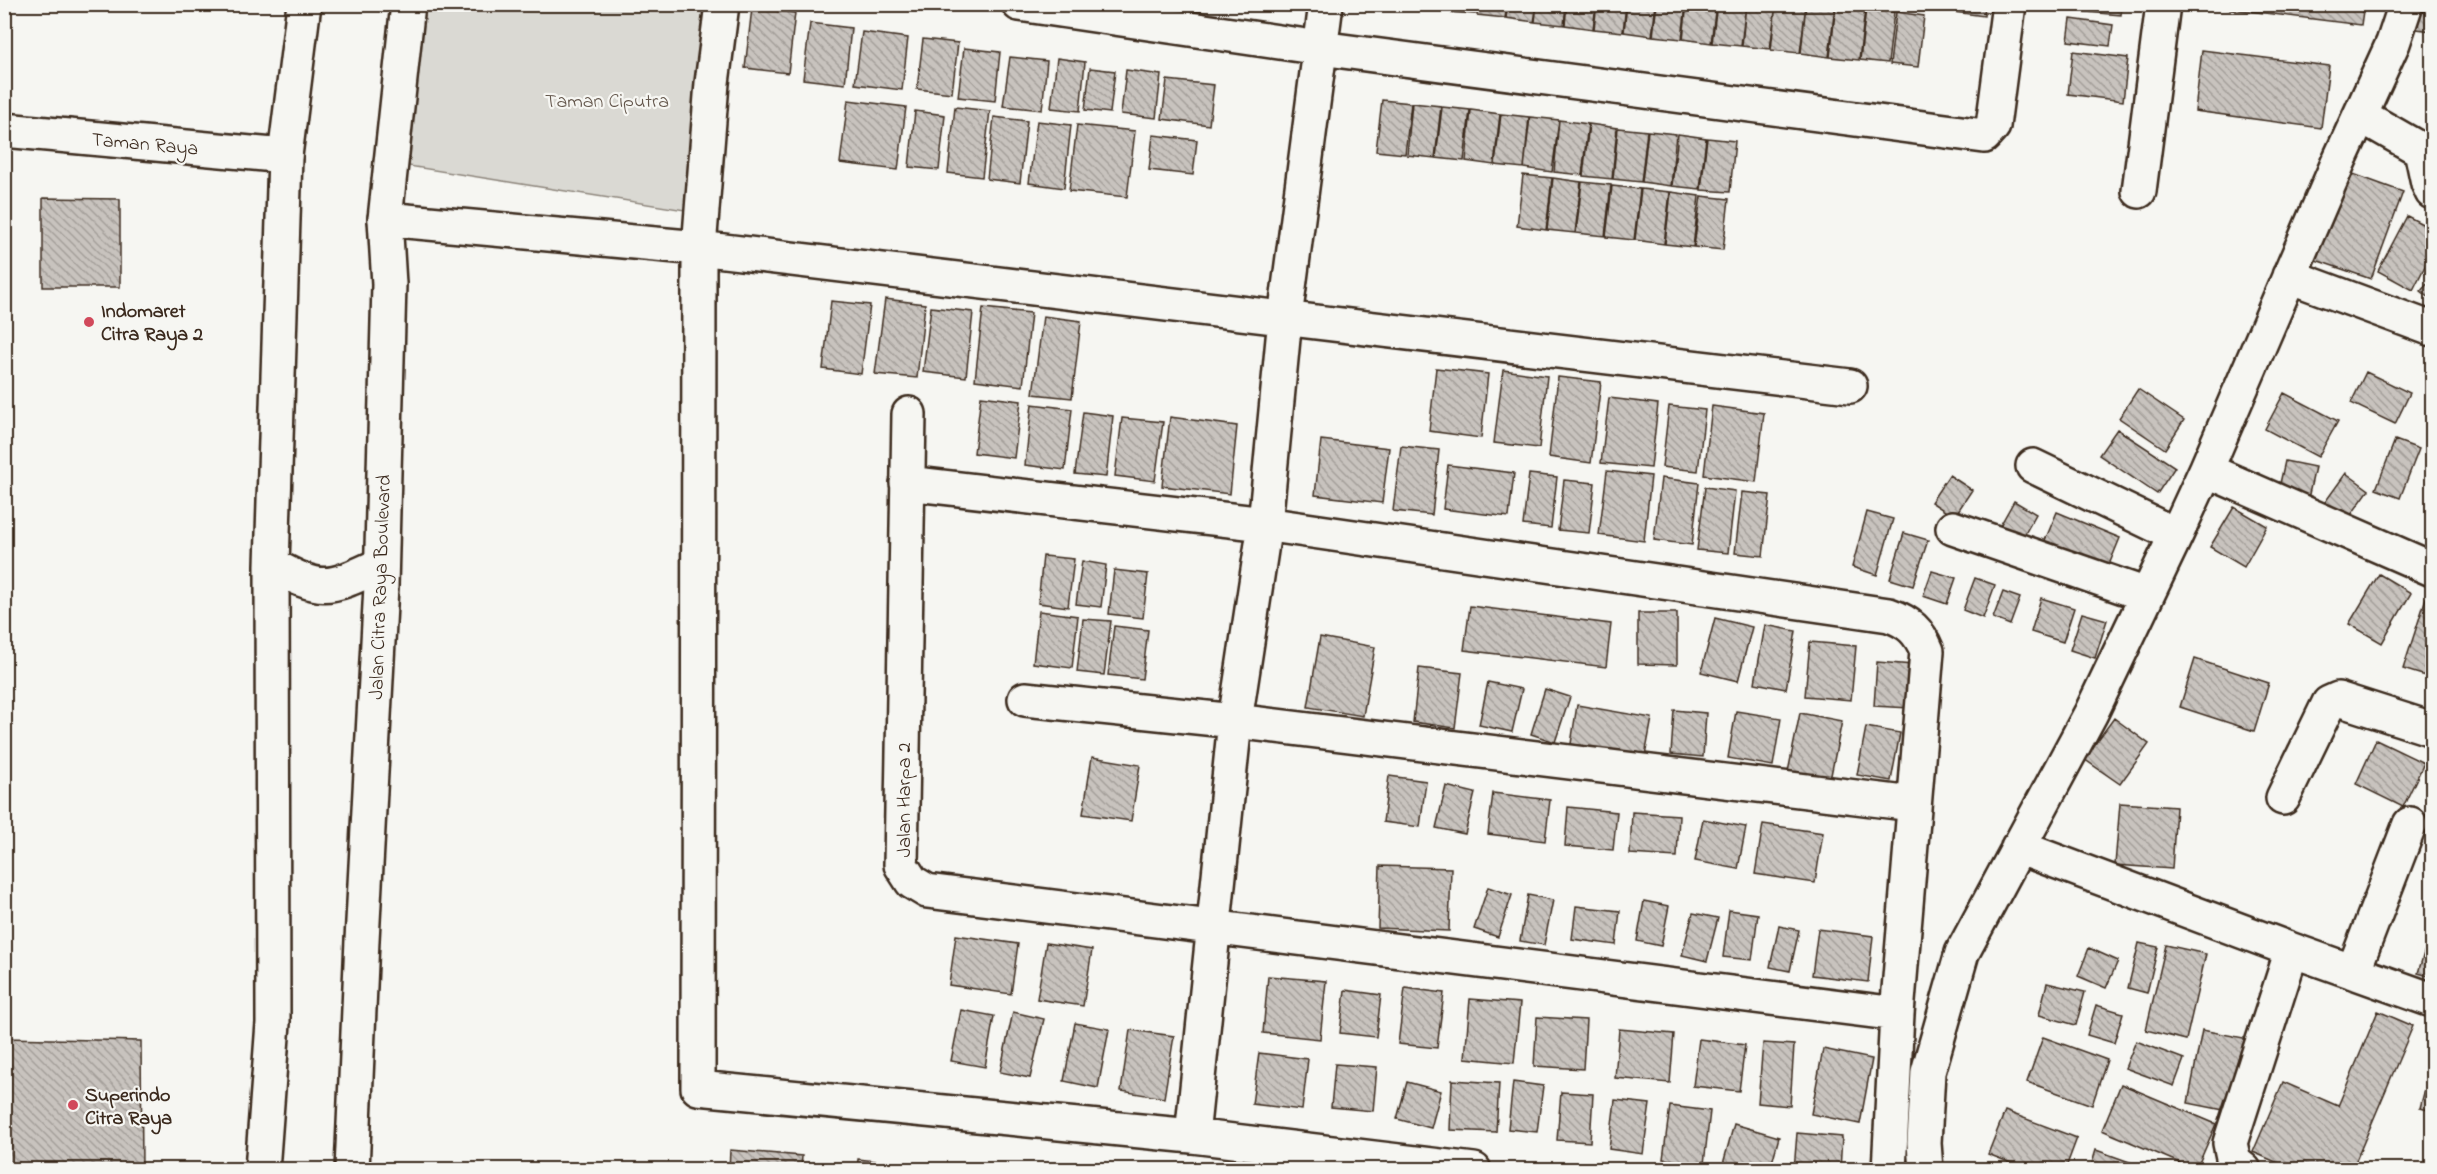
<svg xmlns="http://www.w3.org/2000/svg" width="2437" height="1174" viewBox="0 0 2437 1174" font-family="'Indie Flower',sans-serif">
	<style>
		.green { fill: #dad9d3; stroke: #8a8278; stroke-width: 1.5 }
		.building { fill: url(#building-back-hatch); stroke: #3b2a1e; stroke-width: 1.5 }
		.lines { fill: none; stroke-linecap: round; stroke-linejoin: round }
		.minor-casing { stroke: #3b2a1e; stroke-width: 38 }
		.secondary-casing { stroke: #3b2a1e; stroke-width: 38 }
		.minor { stroke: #f6f6f2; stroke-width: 33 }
		.secondary { stroke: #f6f6f2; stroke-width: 33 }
		.poi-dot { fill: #d1495b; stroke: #f6f6f2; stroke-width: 2 }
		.labels { text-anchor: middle; stroke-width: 4.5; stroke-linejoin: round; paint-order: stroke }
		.park-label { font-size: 20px; fill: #63564b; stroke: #f6f6f2 }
		.street-label { font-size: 20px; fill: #3b2a1e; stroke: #f6f6f2 }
		.poi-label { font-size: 20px; font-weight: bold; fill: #3b2a1e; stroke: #f6f6f2; text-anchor: start }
	</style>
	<defs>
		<pattern id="building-back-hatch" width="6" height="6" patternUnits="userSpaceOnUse" patternTransform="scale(1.5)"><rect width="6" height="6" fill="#c8c3be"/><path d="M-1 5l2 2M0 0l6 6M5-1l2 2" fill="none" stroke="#a49f9a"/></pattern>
	</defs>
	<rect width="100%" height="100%" fill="#f6f6f2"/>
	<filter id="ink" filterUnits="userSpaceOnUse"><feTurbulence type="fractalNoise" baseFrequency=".0167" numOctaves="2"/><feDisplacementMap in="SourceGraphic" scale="12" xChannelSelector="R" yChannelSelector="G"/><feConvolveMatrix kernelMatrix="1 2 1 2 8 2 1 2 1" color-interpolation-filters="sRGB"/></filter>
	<g filter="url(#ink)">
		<!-- green -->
		<path class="green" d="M400,5H722L691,211L377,161Z"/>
		<!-- building -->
		<path class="building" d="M1448,4H1477L1475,14L1447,12Z
			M1478,4H1507L1505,18L1477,15Z
			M1508,4H1537L1534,22L1506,18Z
			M1537,4H1566L1564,25L1535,22Z
			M1567,4H1596L1593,29L1565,25Z
			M1597,4H1626L1623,32L1594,29Z
			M1627,4H1656L1652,36L1624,32Z
			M1657,4H1686L1682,39L1653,36Z
			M1687,4H1716L1711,43L1683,39Z
			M1717,4H1746L1741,46L1712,43Z
			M1746,4H1776L1770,49L1742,46Z
			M1776,4H1806L1800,53L1771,50Z
			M1806,4L1835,5L1829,57L1801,53Z
			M1896,4H1925V9Z
			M1926,4H1955V12L1926,9Z
			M1956,4H1985L1984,16L1955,12Z
			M2075,4H2122L2121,15L2075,11Z
			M2216,4H2364L2361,25L2216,7Z
			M1836,5L1865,9L1859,60L1830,57Z
			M752,8L795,13L788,73L745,68Z
			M1866,9L1894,12L1888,63L1860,60Z
			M2420,11L2432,12V31L2417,29Z
			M1896,12L1924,16L1918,67L1890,64Z
			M2071,19L2113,25L2110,46L2068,41Z
			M810,23L851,28L845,84L803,79Z
			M862,32L908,38L902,90L855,84Z
			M923,39L958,43L952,93L917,89Z
			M964,48L1000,52L995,101L958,97Z
			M2202,50L2329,66L2321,128L2195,111Z
			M2073,51L2128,58L2123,101L2068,94Z
			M1010,57L1047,61L1042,110L1003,106Z
			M1057,58L1085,62L1080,111L1051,108Z
			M1090,68L1115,71L1110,113L1085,110Z
			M1126,70L1161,75L1156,118L1121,114Z
			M1167,80L1214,85L1209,125L1162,119Z
			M848,100L906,107L898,170L840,163Z
			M1382,100L1411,103L1405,154L1376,151Z
			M1412,103L1441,106L1435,158L1407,155Z
			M955,107L990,111L982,177L948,173Z
			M1442,107L1470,110L1464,161L1436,158Z
			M1471,110L1500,114L1494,165L1466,161Z
			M915,111L945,115L939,170L909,167Z
			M1501,114L1529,117L1524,168L1495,165Z
			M994,117L1027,121L1020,183L987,179Z
			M1530,117L1559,120L1552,172L1524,168Z
			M1559,120L1588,124L1582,175L1554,172Z
			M1037,121L1071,125L1064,188L1029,183Z
			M1589,124L1617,128L1612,179L1583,176Z
			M1077,125L1135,131L1127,197L1069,191Z
			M1618,128L1647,131L1641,182L1613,179Z
			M1648,131L1676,134L1671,186L1642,182Z
			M1678,134L1706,138L1700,189L1672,186Z
			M1153,135L1197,140L1193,175L1149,170Z
			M1707,138L1735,141L1730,192L1701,190Z
			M2342,170L2403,192L2371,279L2310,258Z
			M1523,175L1552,178L1546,230L1517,226Z
			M1553,178L1581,182L1575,233L1547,230Z
			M1582,182L1611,185L1605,236L1576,233Z
			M1612,186L1640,189L1634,240L1606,237Z
			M1641,189L1670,192L1664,244L1635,240Z
			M1671,192L1699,196L1693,247L1665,244Z
			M1701,196L1729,199L1723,250L1694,247Z
			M43,198L120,199V287H43Z
			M2407,216L2432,229V252L2413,290L2378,271Z
			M2432,278V300L2421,291Z
			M885,299L925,304L917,378L875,374Z
			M831,301L870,305L861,374L823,369Z
			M931,307L973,312L966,377L923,372Z
			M983,308L1031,313L1023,386L975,380Z
			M1043,316L1081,321L1072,398L1033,394Z
			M1436,368L1488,374L1481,438L1429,431Z
			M1503,370L1547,376L1539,448L1494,443Z
			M2366,372L2410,393L2395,424L2351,403Z
			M1558,377L1601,382L1591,463L1549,457Z
			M2138,389L2184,420L2165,449L2119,418Z
			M2284,393L2338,421L2318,457L2265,429Z
			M981,396L1021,401L1014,458L974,453Z
			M1609,398L1658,404L1651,468L1601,463Z
			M1032,404L1072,409L1065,470L1025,465Z
			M1669,406L1705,410L1698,471L1662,467Z
			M1712,406L1764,413L1756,482L1704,475Z
			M1083,412L1113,416L1106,477L1075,474Z
			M1170,417L1237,426L1230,494L1162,486Z
			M1122,418L1163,422L1155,481L1115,476Z
			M2117,429L2175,467L2157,494L2099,455Z
			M1321,440L1389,448L1382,503L1315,495Z
			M2395,440L2419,449L2400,498L2376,489Z
			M1401,446L1439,450L1432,515L1393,511Z
			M2285,461L2315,467L2307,503L2277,497Z
			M1448,465L1514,473L1509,517L1443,509Z
			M1607,471L1651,476L1644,541L1599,535Z
			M2346,473L2369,490L2343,526L2320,509Z
			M1529,474L1557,477L1551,528L1523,525Z
			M1949,475L1972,490L1954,517L1931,502Z
			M1661,478L1699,483L1692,545L1654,540Z
			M1564,480L1595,483L1589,533L1558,530Z
			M1705,487L1735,491L1728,553L1697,550Z
			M1742,492L1770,495L1763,556L1735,553Z
			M2014,501L2036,514L2018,546L1996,533Z
			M2234,507L2267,526L2244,567L2210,547Z
			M1867,512L1893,519L1877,575L1852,567Z
			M2057,512L2120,538L2106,572L2043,545Z
			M1904,533L1928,540L1913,586L1890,579Z
			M1043,556L1074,559L1068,607L1038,603Z
			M1082,561L1106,565L1101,607L1076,604Z
			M1114,570L1148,574L1143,618L1109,614Z
			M1932,571L1956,578L1947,604L1923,596Z
			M2379,574L2411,593L2382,643L2349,624Z
			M1975,578L1995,585L1983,618L1963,610Z
			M2003,592L2020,598L2010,625L1993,618Z
			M2041,598L2074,608L2063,642L2031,632Z
			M2426,598L2432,600V678L2403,669Z
			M1470,606L1611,624L1606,667L1464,650Z
			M1039,611L1078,616L1072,668L1033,663Z
			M1638,613H1677V665L1638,664Z
			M2082,613L2107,620L2095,658L2070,650Z
			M1715,618L1752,627L1738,681L1701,672Z
			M1083,619L1111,621L1104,675L1077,672Z
			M1765,625L1796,631L1786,689L1755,683Z
			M1114,626L1148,630L1142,679L1108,675Z
			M1320,637L1375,647L1363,716L1308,707Z
			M1810,642L1856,646L1851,700L1805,696Z
			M2195,659L2269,683L2254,731L2180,707Z
			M1877,662L1913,665L1910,708L1874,706Z
			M1419,668L1462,673L1455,728L1413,722Z
			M1488,682L1522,689L1512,732L1479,725Z
			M1545,689L1570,697L1555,742L1531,734Z
			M1577,705L1652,718L1645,756L1571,744Z
			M1674,710L1706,713L1703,757L1671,754Z
			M1736,711L1781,718L1773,766L1728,758Z
			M1800,713L1842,721L1830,780L1788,772Z
			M2114,718L2149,744L2120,784L2084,759Z
			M1866,727L1900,733L1891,781L1857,775Z
			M2376,740L2424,763L2403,807L2356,784Z
			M1092,757L1140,765L1131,821L1083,814Z
			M1389,776L1426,781L1420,827L1383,822Z
			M1446,786L1475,793L1465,834L1436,828Z
			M1493,793L1550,800L1545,841L1488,834Z
			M2120,803L2176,807L2172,869L2115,865Z
			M1568,807L1617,812L1613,850L1565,846Z
			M1632,812L1679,815L1677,857L1630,854Z
			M1703,819L1746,827L1738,869L1695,861Z
			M1763,824L1823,833L1815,883L1755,874Z
			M1380,866L1451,868L1449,931L1378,928Z
			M1488,887L1512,895L1498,937L1474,929Z
			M1528,895L1553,900L1544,945L1520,941Z
			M1644,901L1669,906L1661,946L1637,941Z
			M1576,906L1620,911L1616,945L1572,939Z
			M1729,910L1758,914L1752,960L1723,957Z
			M1693,913L1718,918L1707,961L1682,955Z
			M1779,926L1799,930L1790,971L1770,967Z
			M2432,926V977L2418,973Z
			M1818,929L1873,936L1868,982L1812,975Z
			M956,935L1018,944L1011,994L949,985Z
			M1046,943L1092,950L1083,1006L1037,999Z
			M2139,943L2158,947L2147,993L2128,988Z
			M2166,945L2206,954L2186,1040L2146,1030Z
			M2089,948L2118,961L2106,988L2078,976Z
			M1268,976L1326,981L1320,1039L1263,1033Z
			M2047,983L2085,992L2076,1025L2039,1015Z
			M1405,988L1444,993L1437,1048L1398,1044Z
			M1345,990L1381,995L1376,1037L1340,1033Z
			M1470,999L1520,1003L1514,1063L1465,1058Z
			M2096,1005L2123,1013L2114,1043L2087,1035Z
			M961,1010L994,1016L985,1067L951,1061Z
			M2378,1011L2413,1026L2352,1170H2294L2253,1152L2283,1082L2338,1106Z
			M1013,1012L1044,1019L1030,1078L1000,1072Z
			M1537,1017L1586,1020L1583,1069L1534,1066Z
			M1075,1023L1109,1029L1098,1088L1064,1081Z
			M1619,1029L1674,1034L1670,1083L1615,1078Z
			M1130,1030L1174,1036L1164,1098L1121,1091Z
			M2202,1030L2249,1039L2234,1112L2188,1103Z
			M2043,1037L2107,1060L2092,1105L2027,1082Z
			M4,1038L141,1041L142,1170H4Z
			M1699,1039L1745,1045L1739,1091L1693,1086Z
			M2136,1041L2184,1059L2174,1086L2125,1068Z
			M1763,1043L1794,1045L1790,1106L1758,1103Z
			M1823,1049L1872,1059L1860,1124L1811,1114Z
			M1259,1053L1308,1059L1302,1110L1252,1104Z
			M1335,1064L1377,1067L1373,1111L1331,1107Z
			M2431,1066H2432V1111L2420,1108Z
			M1452,1080L1499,1083L1496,1132L1450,1130Z
			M1407,1082L1441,1091L1431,1128L1397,1119Z
			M1513,1082L1543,1086L1537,1132L1508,1129Z
			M2121,1084L2216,1124L2196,1170L2102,1130Z
			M1561,1092L1593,1094L1590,1142L1557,1140Z
			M1615,1100L1650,1104L1643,1154L1609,1149Z
			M1670,1106L1710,1111L1704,1164L1663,1159Z
			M2005,1111L2077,1138L2065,1170H2029L1988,1154Z
			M1734,1124L1779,1137L1770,1170H1743L1723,1164Z
			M1797,1133L1842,1137L1840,1170H1794Z
			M730,1150L802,1156L801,1170H729Z
			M2096,1150L2152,1170H2090Z
			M858,1159L927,1167L926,1170H857Z"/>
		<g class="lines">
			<!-- minor casing -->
			<g class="minor-casing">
				<path id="minor" d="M722,4L712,83L699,248L698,1088L1192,1136L1474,1170
					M1019,4L1320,48L1984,136L1993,126L2009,4
					M2360,115L2421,150L2428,183L2432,192
					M4,130L285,156
					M2139,191L2163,4
					M385,219L699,248L1850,386
					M2289,276L2432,329
					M909,414L901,865L912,882L927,891L1897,1014
					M2033,466L2176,535
					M2206,470L2432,569
					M907,483L1265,524L1889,615C1909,622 1919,631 1927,651L1897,1014L1889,1170
					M1953,528L2147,595
					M1025,699L1235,721L1913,804
					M2283,798L2329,703L2338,699L2432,729
					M2018,847L2292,950L2432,1000
					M2353,972L2410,824
					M1192,1136L1235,721L1265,524L1285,318L1326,4
					M1926,1170L1924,1143L1928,1072L1962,953L2091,713L2176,535L2206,470L2338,163L2393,43L2406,4
					M2244,1170L2234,1162L2230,1143L2292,950"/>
			</g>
			<!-- secondary casing -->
			<g class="secondary-casing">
				<path id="secondary" d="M272,565C324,593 328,589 380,565
					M262,1170L273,1023L272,565L285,156L304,4
					M352,1170L362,940L381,586L389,284L385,219L408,4"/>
			</g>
			<!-- minor -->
			<use href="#minor" class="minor"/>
			<!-- secondary -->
			<use href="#secondary" class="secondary"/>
		</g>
	</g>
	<!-- markers -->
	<g class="poi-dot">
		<circle cx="89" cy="322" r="6"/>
		<circle cx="73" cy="1105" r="6"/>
	</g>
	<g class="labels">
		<!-- park labels -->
		<g class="park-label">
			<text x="607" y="107">Taman Ciputra</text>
		</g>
		<!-- street labels -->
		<g class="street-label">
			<text transform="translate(145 143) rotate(5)" y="7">Taman Raya</text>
			<text transform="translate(379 587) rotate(-88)" y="7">Jalan Citra Raya Boulevard</text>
			<text transform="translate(903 800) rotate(-90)" y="7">Jalan Harpa 2</text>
		</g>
		<!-- poi labels -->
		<g class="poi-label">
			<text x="101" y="317">Indomaret<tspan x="101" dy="23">Citra Raya 2</tspan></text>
			<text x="85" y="1101">Superindo<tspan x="85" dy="23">Citra Raya</tspan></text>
		</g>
	</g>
	<!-- margin -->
	<rect width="2437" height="1174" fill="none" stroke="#f6f6f2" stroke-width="24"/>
	<rect x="12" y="12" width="2413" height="1150" fill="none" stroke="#3b2a1e" stroke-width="2" filter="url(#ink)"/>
</svg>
